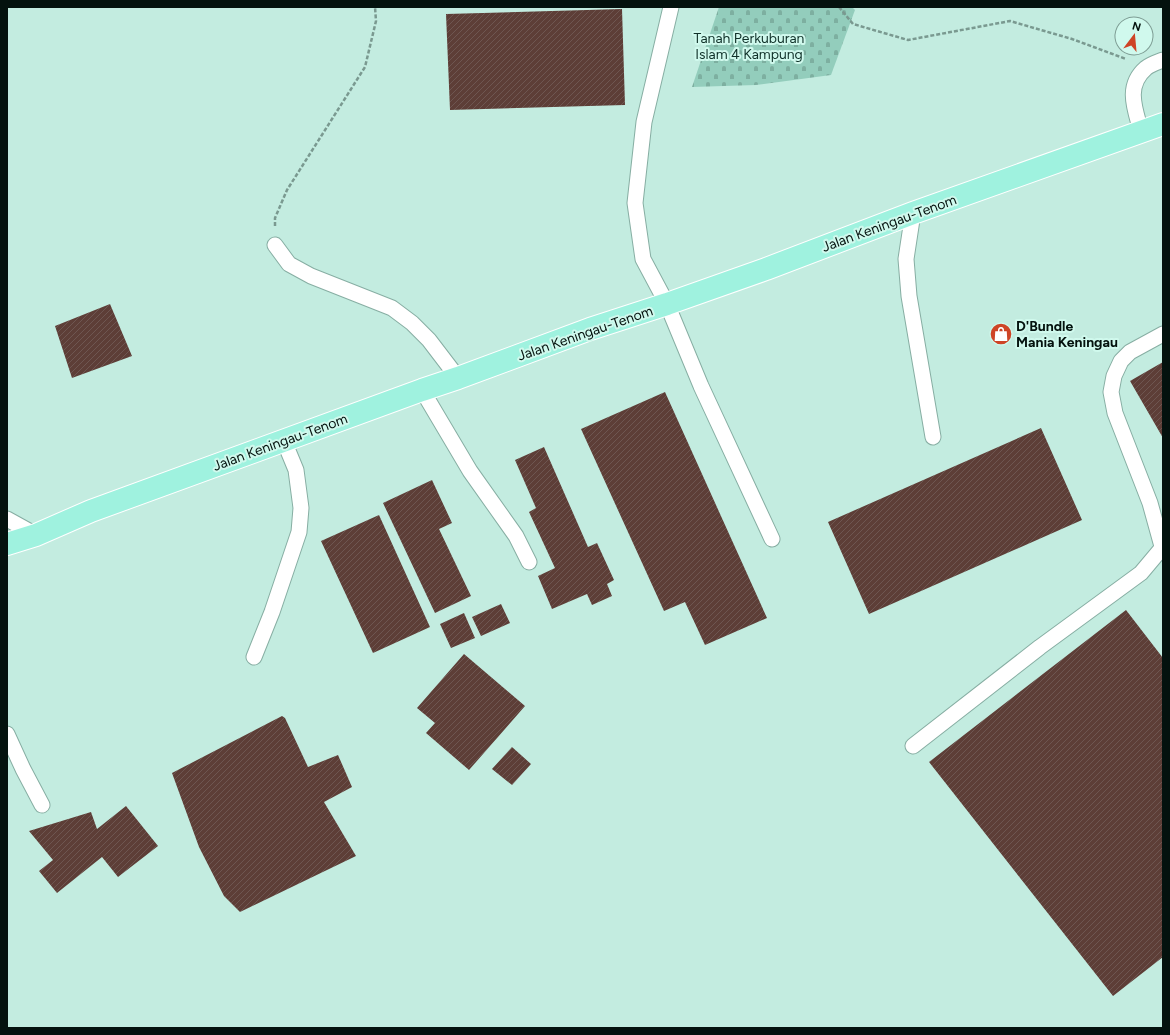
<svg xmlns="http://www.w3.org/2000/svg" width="1170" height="1035" viewBox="0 0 1170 1035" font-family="Figtree,sans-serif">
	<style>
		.cemetery { fill: url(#cemetery-stones) }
		.building { fill: url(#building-hatch) }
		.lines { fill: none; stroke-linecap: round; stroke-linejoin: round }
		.lane-casing { stroke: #87aea3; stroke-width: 17 }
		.primary-casing { stroke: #fff; stroke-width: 24 }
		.path { stroke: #7a9990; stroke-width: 2.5; stroke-dasharray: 4 2; stroke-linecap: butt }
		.lane { stroke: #fff; stroke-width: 15 }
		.primary { stroke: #9ff2df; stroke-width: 22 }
		.labels { text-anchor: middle; stroke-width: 4; stroke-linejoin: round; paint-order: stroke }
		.park-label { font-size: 14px; fill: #103129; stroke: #d0f9ed }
		.street-label { font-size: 14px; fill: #04120e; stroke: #d0f9ed }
		.poi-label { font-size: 14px; font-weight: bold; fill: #04120e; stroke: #d0f9ed; text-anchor: start }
	</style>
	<defs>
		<pattern id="cemetery-stones" width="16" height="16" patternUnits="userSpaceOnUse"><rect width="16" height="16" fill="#93cdbc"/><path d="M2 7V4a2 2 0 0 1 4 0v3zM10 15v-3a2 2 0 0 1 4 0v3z" fill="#7dafa0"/></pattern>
		<pattern id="building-hatch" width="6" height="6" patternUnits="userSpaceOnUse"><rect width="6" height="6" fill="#5d3e37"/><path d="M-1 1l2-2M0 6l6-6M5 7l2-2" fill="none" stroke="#6e5651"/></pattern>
	</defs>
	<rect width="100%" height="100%" fill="#c3ece0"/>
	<!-- cemetery -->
	<path class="cemetery" d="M719,7H852L855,10L831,75L756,85L692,87Z"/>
	<!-- building -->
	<path class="building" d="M622,9L625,105L450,110L446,14Z
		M110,304L132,356L72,378L55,326Z
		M1163,362V438L1130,381Z
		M665,392L767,618L705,645L685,602L664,611L581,429Z
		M1041,428L1082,520L869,614L828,522Z
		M544,447L588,547L597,543L614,580L607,584L612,596L592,605L587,594L552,609L538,576L555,568L529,512L536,508L515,460Z
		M432,480L452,523L439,529L471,596L435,613L383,503Z
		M379,515L430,627L373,653L321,541Z
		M501,604L510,623L481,636L472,617Z
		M1126,610L1163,658V957L1113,996L929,762Z
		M464,613L475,638L451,648L440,624Z
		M464,654L525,706L469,770L426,733L435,723L417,708Z
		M282,716L285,718L308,767L338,755L352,787L324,802L356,856L240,912L224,896L199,847L172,773Z
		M512,747L531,764L512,785L492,769Z
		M126,806L158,846L118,877L102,857L57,893L39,871L53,860L29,831L91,812L97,829Z"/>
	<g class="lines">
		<!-- lane casing -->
		<g class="lane-casing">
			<path id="lane" d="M671,7L644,122L635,203L643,259L667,304L701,386L772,539
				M1141,131C1135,109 1125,86 1146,68C1151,64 1158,62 1163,60
				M913,213L906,259L909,296L933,437
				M275,245L289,264L311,276L392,308L412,323L429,340L458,378
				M1163,334L1130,352L1121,361L1114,376L1111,392L1115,413L1150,503L1163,550
				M422,390L470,471L516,536L529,562
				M7,519L36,535
				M254,657L272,612L299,532L301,508L296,470L284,441
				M7,734L23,769L42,805
				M913,746L1040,647L1141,573L1162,548"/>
		</g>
		<!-- primary casing -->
		<g class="primary-casing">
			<path id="primary" d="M7,544L36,535L91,511L422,390L458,378L590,329L667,304L766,269L913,213L1163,124"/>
		</g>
		<!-- path -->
		<path class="path" d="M839,7L853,24L908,40L1010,21L1072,39L1126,59
			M275,226V218L287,190L365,67L376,21L375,7"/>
		<!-- lane -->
		<use href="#lane" class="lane"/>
		<!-- primary -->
		<use href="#primary" class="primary"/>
	</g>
	<!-- icons -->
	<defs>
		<g id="shop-disc" transform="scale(1.15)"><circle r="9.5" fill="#ce4426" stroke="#d0f9ed"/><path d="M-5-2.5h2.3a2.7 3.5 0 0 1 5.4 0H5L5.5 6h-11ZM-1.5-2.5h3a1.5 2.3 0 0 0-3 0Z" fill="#fff"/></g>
	</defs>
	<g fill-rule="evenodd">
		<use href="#shop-disc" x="1001" y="334"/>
	</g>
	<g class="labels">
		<!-- park labels -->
		<g class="park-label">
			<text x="749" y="43">Tanah Perkuburan<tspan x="749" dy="16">Islam 4 Kampung</tspan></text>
		</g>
		<!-- street labels -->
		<g class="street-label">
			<text transform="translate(889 223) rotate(-20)" y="5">Jalan Keningau-Tenom</text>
			<text transform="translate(585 333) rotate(-19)" y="5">Jalan Keningau-Tenom</text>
			<text transform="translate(280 442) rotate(-20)" y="5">Jalan Keningau-Tenom</text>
		</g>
		<!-- poi labels -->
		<g class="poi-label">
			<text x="1016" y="331">D'Bundle<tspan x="1016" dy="16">Mania Keningau</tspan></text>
		</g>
	</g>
	<!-- border -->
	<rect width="1170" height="1035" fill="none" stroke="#04120e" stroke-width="16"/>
	<!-- north arrow -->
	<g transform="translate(1134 36) rotate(16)"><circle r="19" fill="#d0f9ed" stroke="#7e9d94"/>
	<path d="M0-3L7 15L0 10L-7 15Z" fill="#ce4426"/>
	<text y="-6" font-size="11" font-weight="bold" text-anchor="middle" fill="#04120e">N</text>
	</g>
</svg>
